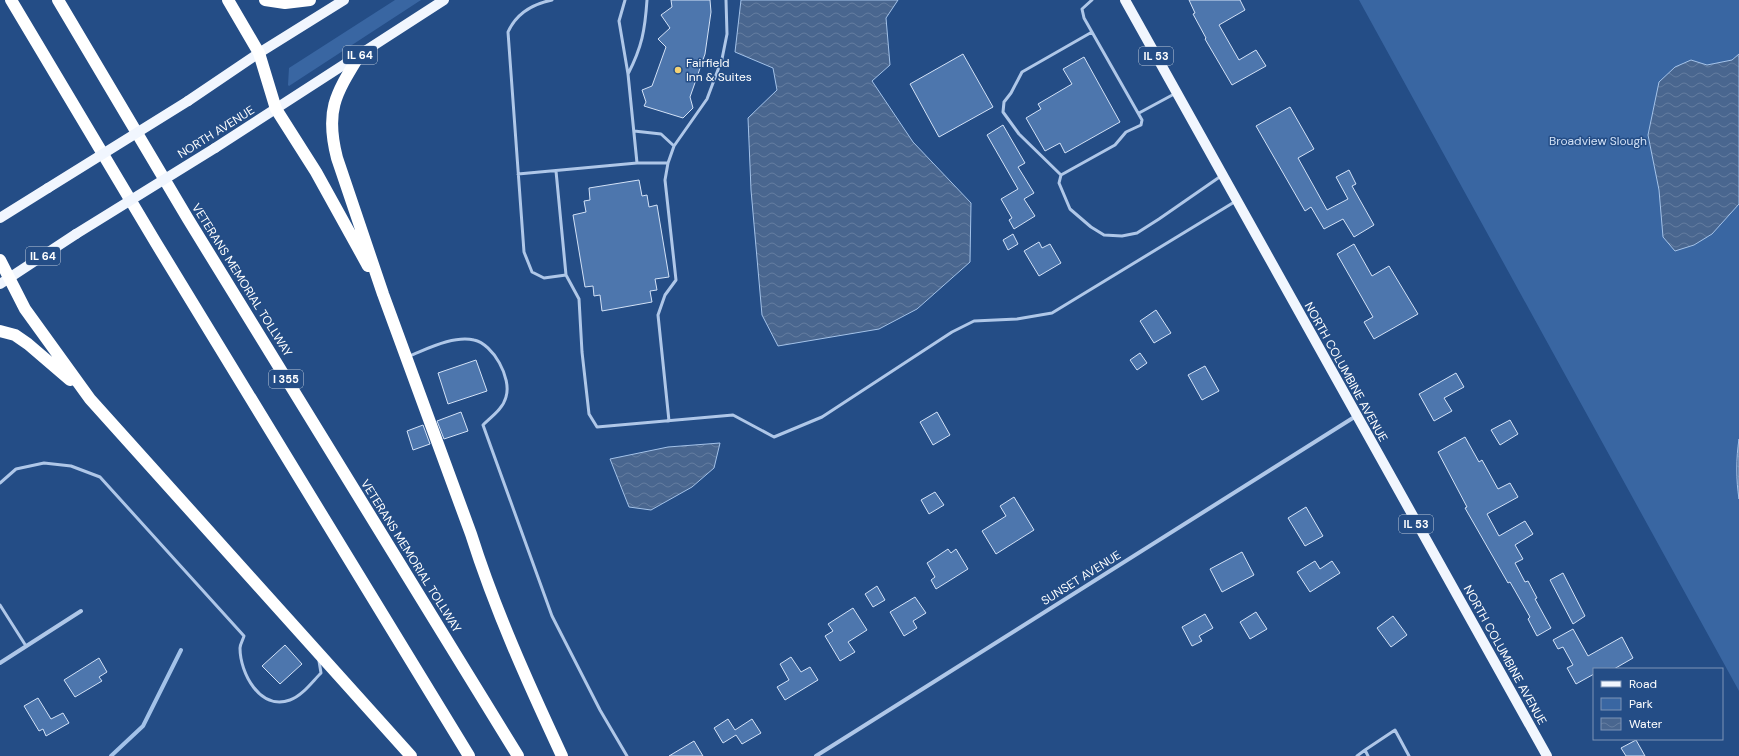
<svg xmlns="http://www.w3.org/2000/svg" width="1739" height="756" viewBox="0 0 1739 756" font-family="'DM Sans',sans-serif">
	<style>
		.green { fill: #3966a2 }
		.water { fill: url(#water-waves); stroke: #a3c2e9 }
		.lines { fill: none; stroke-linecap: round; stroke-linejoin: round }
		.stream { stroke: #a3c2e9; stroke-width: 4 }
		.building { fill: #4d76ad; stroke: #d3e2f7 }
		.lane { stroke: #afc7e8; stroke-width: 3 }
		.street { stroke: #afc7e8; stroke-width: 4 }
		.primary { stroke: #f1f6fe; stroke-width: 10 }
		.highway { stroke: #fff; stroke-width: 12 }
		.primary-bridge { stroke: #f1f6fe; stroke-width: 10 }
		.poi-dot { fill: #f3d173; stroke: #244d86; stroke-width: 1.5 }
		.labels { text-anchor: middle; stroke-width: 3; stroke-linejoin: round; paint-order: stroke }
		.shield { fill: #244d86; stroke: #bdcadb; stroke-width: 1 }
		.shield-label { font-size: 11px; font-weight: bold; fill: #fff }
		.poi-label { font-size: 12px; fill: #fff; stroke: #244d86; text-anchor: start }
		.street-label { font-size: 12px; fill: #fff; stroke: #244d86 }
		.park-label { font-size: 12px; fill: #d3e2f7; stroke: #244d86 }
	</style>
	<defs>
		<pattern id="water-waves" width="16" height="10" patternUnits="userSpaceOnUse"><rect width="16" height="10" fill="#49668f"/><path d="M0 5q4-4 8 0t8 0" fill="none" stroke="#647da0"/></pattern>
	</defs>
	<rect width="100%" height="100%" fill="#244d86"/>
	<!-- green -->
	<path class="green" d="M395,0H421L289,86L288,85L289,68Z
		M1359,0H1739V691Z"/>
	<!-- water -->
	<path class="water" d="M741,0H898L886,18L890,65L872,81L913,142L971,203L970,262L917,309L879,329L778,346L762,315L751,190L748,118L777,90L773,68L735,52Z
		M1739,54V204L1712,234L1694,245L1675,251L1663,237L1659,190L1648,135L1659,82L1675,67L1691,60L1707,65L1732,60Z
		M1739,439V499C1736,480 1736,458 1739,439Z
		M720,443L714,468L692,487L651,510L629,507L610,459L668,447Z"/>
	<g class="lines">
		<!-- stream -->
		<path class="stream" d="M111,756L143,726L181,650"/>
	</g>
	<!-- building -->
	<path class="building" d="M671,0H710L711,12L705,54L690,97L693,108L683,118L644,106L646,102L642,90L652,86L666,47L658,39L670,28L661,15L672,7Z
		M1189,0H1240L1245,10L1219,25L1239,60L1256,50L1266,66L1232,85L1205,39L1206,38L1193,14L1195,13Z
		M963,54L993,107L939,137L910,84Z
		M1084,57L1120,122L1065,153L1060,143L1045,151L1026,118L1041,109L1038,104L1072,84L1063,69Z
		M1290,107L1314,149L1298,158L1327,210L1348,199L1336,177L1349,170L1356,184L1352,186L1374,225L1354,237L1343,219L1324,229L1311,207L1305,211L1256,126Z
		M1003,125L1025,163L1018,167L1034,193L1024,199L1035,216L1014,229L1009,220L1012,218L1001,199L1018,189L987,135Z
		M639,180L642,196L647,195L649,207L657,205L669,277L655,279L657,290L650,291L652,302L602,311L600,295L594,296L593,286L585,287L573,215L586,212L584,201L590,200L589,188Z
		M1013,234L1018,244L1008,250L1003,240Z
		M1039,242L1042,248L1050,244L1061,263L1039,276L1024,251Z
		M1354,244L1372,276L1389,266L1418,314L1374,339L1364,322L1373,317L1337,254Z
		M1156,310L1171,333L1154,343L1140,321Z
		M1140,353L1147,363L1137,370L1130,360Z
		M476,360L487,391L448,404L438,373Z
		M1205,366L1219,391L1202,400L1188,375Z
		M1456,373L1464,387L1444,398L1452,411L1434,421L1419,394Z
		M461,412L468,431L444,439L437,421Z
		M937,412L950,435L933,445L920,422Z
		M1510,420L1518,434L1500,445L1491,430Z
		M423,425L430,444L413,450L407,431Z
		M1465,437L1479,462L1482,460L1498,489L1510,483L1518,497L1487,514L1499,536L1525,521L1533,534L1515,545L1523,559L1515,563L1525,582L1528,581L1537,598L1535,599L1551,628L1537,636L1528,619L1530,617L1510,582L1508,583L1465,508L1467,507L1438,452Z
		M935,492L944,505L929,514L921,500Z
		M1014,497L1034,530L996,554L982,531L1006,516L1000,506Z
		M1306,507L1323,536L1305,546L1288,518Z
		M948,549L951,553L956,549L968,569L936,589L931,580L935,577L927,563Z
		M1242,552L1254,575L1222,592L1210,569Z
		M1315,561L1320,569L1332,561L1340,573L1310,592L1297,572Z
		M1563,573L1585,616L1573,624L1550,580Z
		M877,586L885,600L873,607L865,594Z
		M915,597L926,613L913,621L917,628L904,636L890,612Z
		M853,608L867,630L848,642L855,652L840,661L825,636L833,631L828,624Z
		M1256,612L1267,629L1250,639L1240,622Z
		M1205,614L1213,628L1199,636L1202,641L1192,646L1182,627Z
		M1393,616L1407,635L1391,647L1377,628Z
		M1573,629L1588,656L1622,637L1633,658L1614,669H1594V674L1576,684L1567,668L1573,665L1563,647L1558,649L1553,640Z
		M285,645L302,664L280,684L262,666Z
		M791,657L801,672L810,667L818,680L785,700L777,687L789,680L780,664Z
		M99,658L107,672L99,677L102,681L75,697L64,680Z
		M38,698L51,719L63,713L69,723L46,736L43,729L39,731L24,706Z
		M728,719L735,730L752,719L761,733L742,744L736,735L723,743L714,728Z
		M1636,740L1645,756H1626L1621,748Z
		M694,741L703,756H669Z"/>
	<g class="lines">
		<!-- lane -->
		<path class="lane" d="M552,0C533,4 516,14 508,32L524,252L532,272L544,278L566,275
			M625,0L619,21L628,74L637,163
			M1092,0L1082,9L1084,18L1142,120L1141,125L1126,132L1115,145L1061,175L1059,183L1070,209L1091,227L1104,235L1122,236L1137,233L1159,219L1221,176
			M628,74C642,47 645,30 647,0
			M1139,113L1176,93
			M674,146L707,99L722,59L727,34L726,0
			M668,163L665,180L676,280L665,295L658,315L669,421
			M556,171L566,275L579,299L582,352L589,414L597,427L733,415L774,437L822,417L952,332L974,321L1017,319L1052,313L1236,201
			M518,174L637,163H668L674,146L661,134L634,131
			M1061,175L1019,134L1003,112L1004,102L1011,93L1022,72L1092,32
			M409,356C427,349 454,335 474,340C493,344 512,378 506,397C503,409 491,417 483,425L552,616L600,710L627,756
			M0,483L16,469L44,463L71,466L100,477L244,636C243,640 240,644 240,648C240,673 260,711 290,700C302,696 312,682 321,673L319,661
			M0,605L26,646
			M1365,750L1395,730L1409,756
			M1357,756L1365,750L1368,756"/>
		<!-- street -->
		<path class="street" d="M0,663L81,611
			M816,756L1356,416"/>
		<!-- primary -->
		<path class="primary" d="M1125,0L1547,756
			M188,101L259,53L344,0
			M215,148L444,0
			M0,218L48,188
			M0,284L76,234"/>
		<!-- highway -->
		<path class="highway" d="M11,0L156,243L469,756
			M58,0L188,219L518,756
			M228,0L259,53L276,109L316,172L368,266
			M265,0L285,3L310,0
			M359,56C335,95 325,111 337,158L383,294L471,534C495,610 528,683 562,756
			M0,260L25,309L90,399L411,756
			M0,331L15,335L28,344L70,380"/>
		<!-- primary-bridge -->
		<path class="primary-bridge" d="M48,188L188,101
			M76,234L215,148"/>
	</g>
	<!-- markers -->
	<circle class="poi-dot" cx="678" cy="70" r="4"/>
	<g class="labels">
		<!-- shield labels -->
		<g class="shield">
			<rect x="343" y="46" width="34" height="18" rx="3"/>
			<rect x="1139" y="47" width="34" height="18" rx="3"/>
			<rect x="26" y="247" width="34" height="18" rx="3"/>
			<rect x="269" y="370" width="34" height="18" rx="3"/>
			<rect x="1399" y="515" width="34" height="18" rx="3"/>
		</g>
		<g class="shield-label">
			<text x="360" y="59">IL 64</text>
			<text x="1156" y="60">IL 53</text>
			<text x="43" y="260">IL 64</text>
			<text x="286" y="383">I 355</text>
			<text x="1416" y="528">IL 53</text>
		</g>
		<!-- poi labels -->
		<g class="poi-label">
			<text x="686" y="67">Fairfield<tspan x="686" dy="14">Inn &amp; Suites</tspan></text>
		</g>
		<!-- street labels -->
		<g class="street-label">
			<text transform="translate(216 132) rotate(-32)" y="4">NORTH AVENUE</text>
			<text transform="translate(242 280) rotate(58)" y="4">VETERANS MEMORIAL TOLLWAY</text>
			<text transform="translate(1346 372) rotate(61)" y="4">NORTH COLUMBINE AVENUE</text>
			<text transform="translate(411 556) rotate(58)" y="4">VETERANS MEMORIAL TOLLWAY</text>
			<text transform="translate(1081 578) rotate(-32)" y="4">SUNSET AVENUE</text>
			<text transform="translate(1505 655) rotate(61)" y="4">NORTH COLUMBINE AVENUE</text>
		</g>
		<!-- park labels -->
		<g class="park-label">
			<text x="1598" y="145">Broadview Slough</text>
		</g>
	</g>
	<!-- legend -->
	<rect x="1593" y="668" width="130" height="72" fill="#244d86" stroke="#7c94b6"/>
	<rect x="1601" y="681" width="20" height="6" fill="#f1f6fe" stroke="#7c94b6"/>
	<text x="1629" y="688" font-size="12" fill="#ffffff">Road</text>
	<rect x="1601" y="698" width="20" height="12" fill="#3966a2" stroke="#7c94b6"/>
	<text x="1629" y="708" font-size="12" fill="#ffffff">Park</text>
	<rect x="1601" y="718" width="20" height="12" fill="url(#water-waves)" stroke="#7c94b6"/>
	<text x="1629" y="728" font-size="12" fill="#ffffff">Water</text>
</svg>
